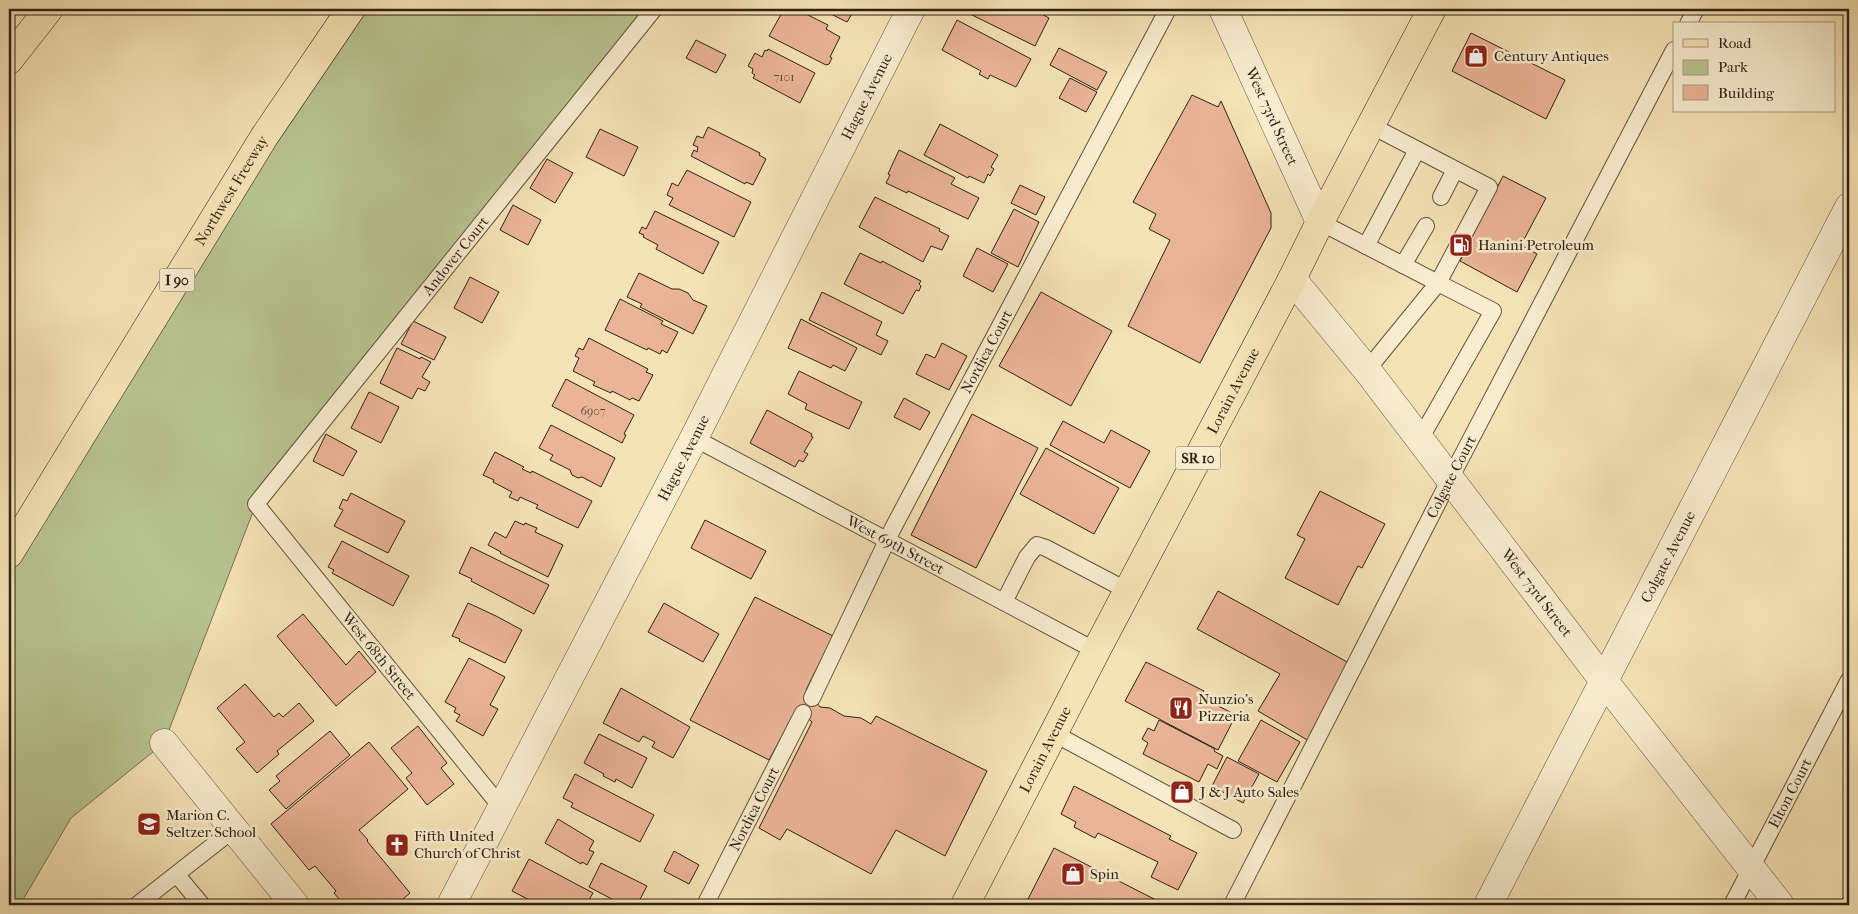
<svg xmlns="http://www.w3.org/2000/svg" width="1858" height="914" viewBox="0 0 1858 914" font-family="'IM FELL French Canon',serif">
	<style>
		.green { fill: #b8c490; stroke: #737252 }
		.building { fill: #eab496; stroke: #2e2114 }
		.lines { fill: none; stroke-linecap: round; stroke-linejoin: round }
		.service-casing { stroke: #60523c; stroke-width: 18 }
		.minor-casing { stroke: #60523c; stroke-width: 29 }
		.tertiary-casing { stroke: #60523c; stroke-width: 29 }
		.primary-casing { stroke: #2e2114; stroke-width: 29 }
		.motorway-casing { stroke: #2e2114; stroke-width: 29 }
		.service { stroke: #f8edcf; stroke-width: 16 }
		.minor { stroke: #f8edcf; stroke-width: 28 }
		.tertiary { stroke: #f8edcf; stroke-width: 28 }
		.primary { stroke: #f5e3b5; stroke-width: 28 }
		.motorway { stroke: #f5e3b5; stroke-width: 28 }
		.labels { text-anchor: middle; stroke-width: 5; stroke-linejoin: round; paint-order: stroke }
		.number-label { font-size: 12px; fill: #5d4634 }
		.shield { fill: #f8edcf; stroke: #6b5e4c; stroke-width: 1 }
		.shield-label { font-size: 14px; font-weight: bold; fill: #2e2114 }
		.poi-label { font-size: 15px; fill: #2e2114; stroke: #f8edcf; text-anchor: start }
		.street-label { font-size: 15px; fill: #2e2114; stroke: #f8edcf }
	</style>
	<rect width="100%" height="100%" fill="#f5e3b5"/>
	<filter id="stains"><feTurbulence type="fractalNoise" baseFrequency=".004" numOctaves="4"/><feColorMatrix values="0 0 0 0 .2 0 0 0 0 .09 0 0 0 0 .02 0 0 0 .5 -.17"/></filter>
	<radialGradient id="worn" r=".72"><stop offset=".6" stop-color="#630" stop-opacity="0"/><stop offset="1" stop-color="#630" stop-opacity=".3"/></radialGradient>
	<!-- green -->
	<path class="green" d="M351,9H654L256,504L164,743L71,818L20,905H9V554Z"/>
	<!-- building -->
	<path class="building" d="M784,9H796L828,25L826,29L840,37L830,57L832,58L829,64L826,65L769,36Z
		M821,9H855L847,22Z
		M968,9H1036V11L1049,18L1035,46L970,14V12L967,11Z
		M957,20L1031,59L1016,87L990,75L988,79L979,74L981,71L942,50Z
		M1471,33L1565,80L1546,119L1452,71Z
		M696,40L726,55L716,73L686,58Z
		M1059,48L1107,72L1097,90L1050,65Z
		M768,49L815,73L800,103L753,78L755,75L752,73L753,69L748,66L755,53L762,57L765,50L767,51Z
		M1070,78L1097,92L1086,112L1059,98Z
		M1192,95L1218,107L1221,101L1271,213V228L1200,363L1128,326L1170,240L1149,229L1156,214L1133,202Z
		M940,124L998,155L991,167L994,169L990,176L988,174L984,183L969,176L968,178L924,155Z
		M708,127L760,153L759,155L766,159L753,185L746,182L745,184L691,156L694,150L697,152L698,147L693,145L697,136L703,138Z
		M600,129L638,147L624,176L586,157Z
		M899,150L955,178L951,184L979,198L968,219L908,191L907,193L886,183L890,175L888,174Z
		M547,159L573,173L555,203L530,188Z
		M687,170L751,202L734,237L669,205L673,198L667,195L672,183L678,186Z
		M1503,176L1546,198L1521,245L1537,254L1517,292L1460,261Z
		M1020,185L1045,197L1036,215L1011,203Z
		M875,197L940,229L939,231L949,236L942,250L931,246L923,262L859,227Z
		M513,205L541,220L528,245L500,230Z
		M1014,209L1039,222L1018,267L991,253Z
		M655,211L719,242L703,274L656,249L658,245L643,237L644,235L639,233L642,227L646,229Z
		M977,248L1008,264L993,292L963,276Z
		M860,253L881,263L882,261L921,281L919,284L921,286L919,291L916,290L903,314L844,284Z
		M639,273L672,289H679L688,293L693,300L707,306L693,334L640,307L642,304L627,297Z
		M470,277L499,292L482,323L454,308Z
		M822,292L882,322L876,335L888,341L881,355L809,320Z
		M1041,292L1112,331L1071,406L999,366Z
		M620,299L663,321L661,324L678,332L667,353L662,350L660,354L648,348L647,350L605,330Z
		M801,319L857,348L845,371L833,365L831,368L788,348Z
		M413,321L446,337L434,360L401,344Z
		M589,338L648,369L646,372L653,375L639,401L632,398L630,400L612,391L611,393L593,385L595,382L573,371L579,358L575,356L579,348L583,350Z
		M942,343L967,356L949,390L916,374L926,354L935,358Z
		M397,348L420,359L421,357L431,362L422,377L430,382L425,391L418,388L412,399L380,383Z
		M799,371L862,402L849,429L805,409L807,404L788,394Z
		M566,379L634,415L624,434L626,435L622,443L552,406Z
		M369,392L399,407L381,443L351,428Z
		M904,398L930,412L920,430L894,417Z
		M767,410L812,434L811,436L813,437L804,452L808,454L803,462L799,460L795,467L750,443Z
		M972,414L1038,448L976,568L911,535Z
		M1063,421L1104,443L1111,430L1150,451L1130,488L1050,445Z
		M551,425L615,458L601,487L582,477L578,478L572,475L570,470L550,460L553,455L539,448Z
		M326,434L357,451L343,476L313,461Z
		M1046,448L1119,488L1094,534L1020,494Z
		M495,452L524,467L522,469L531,473L532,471L592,501L578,528L536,508L538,505L520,497L518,501L509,497L512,492L493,482L494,480L483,475Z
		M1320,491L1385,524L1362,568L1358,566L1338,605L1285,578L1305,539L1297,535Z
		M351,493L405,521L388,553L334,526L343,510L339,508L343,499L347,501Z
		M705,520L766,551L751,579L691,548Z
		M515,521L524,525L525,523L537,528L535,532L563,545L548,577L500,553L501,552L488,545L495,532L506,538Z
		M342,541L409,576L393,606L332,573L334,570L328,567Z
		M471,547L549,585L534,614L471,581L472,579L459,573Z
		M1218,591L1349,663L1309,741L1258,711L1280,674L1197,629Z
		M755,597L833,636L806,690L820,707L830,708L844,716L861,718L871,724L876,716L987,771L945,856L896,830L871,874L787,829L780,840L759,828L812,722L797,708L769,760L690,720Z
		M468,603L496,616L522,630L505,663L459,641L460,639L452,636Z
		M664,603L719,634L703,662L648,632Z
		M303,614L346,665L359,651L376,672L336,706L277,636Z
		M469,658L505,677L490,705L498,709L483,736L456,721L460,715L454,712L456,708L445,702Z
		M1146,662L1204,691L1201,697L1236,715L1218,750L1125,701Z
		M245,684L274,717L279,713L283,717L299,703L314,721L277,751L279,754L257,773L236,749L245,742L217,708Z
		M621,688L690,727L673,758L652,747L655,742L643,736L639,742L603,723Z
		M1159,720L1215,749L1214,751L1223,756L1217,769L1208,764L1199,782L1143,754L1148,743L1142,739L1148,728L1154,731Z
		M1261,720L1300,742L1277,782L1238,761Z
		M418,726L447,763L441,768L454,784L427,805L406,778L412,773L391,748Z
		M330,731L350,755L286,809L269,790L280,781L276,776Z
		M599,734L647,758L632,788L616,779L615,782L603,776L604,774L584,763Z
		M369,742L408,789L359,830L368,840L367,841L410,893L396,905H344L334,893L336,891L315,866L309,870L271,824Z
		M1227,757L1259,774L1243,803L1212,786Z
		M575,774L654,815L640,842L571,807L573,803L563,798Z
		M1074,786L1171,836L1169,839L1197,853L1178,890L1151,877L1158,862L1098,833L1095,838L1074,827L1076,822L1061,814Z
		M558,819L594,841L589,850L594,852L587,865L582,862L581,864L545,843Z
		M1054,848L1156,900L1153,905H1025Z
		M674,851L699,865L689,884L664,871Z
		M529,859L593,893L586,905H539L512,891Z
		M601,863L647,886L637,905H623L589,887Z"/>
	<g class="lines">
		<!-- service casing -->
		<g class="service-casing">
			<g id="service">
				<path d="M1688,24L1696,9"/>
				<path d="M1441,197L1455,170"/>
				<path d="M1320,222L1438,283L1489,187L1370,125"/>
				<path d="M1366,246L1417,150"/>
				<path d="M1403,265L1426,226"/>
				<path d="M1367,370L1438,283L1493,311L1419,441"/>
				<path id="s1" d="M694,438L1096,651"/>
				<path d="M1004,602L1027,557L1037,545L1046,548L1128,591"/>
				<path id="s2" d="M812,698L893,528L1168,9"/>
				<path d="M1053,733L1233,830"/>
				<path id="s3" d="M501,807L256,504L654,9"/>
				<path d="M177,875L202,905"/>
				<path d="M137,905L234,829"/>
				<path id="s4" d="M705,905L803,713"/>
				<path id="s5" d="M1232,905L1450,479L1674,50"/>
				<path id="s6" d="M1732,905L1849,680"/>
			</g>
		</g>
		<!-- minor casing -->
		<g class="minor-casing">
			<g id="minor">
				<path id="s7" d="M1292,279L1367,370L1604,681L1780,905"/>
				<path d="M164,743L295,905"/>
				<path id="s8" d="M451,905L694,438L911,9"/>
				<path id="s9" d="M1488,905L1849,207"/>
			</g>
		</g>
		<!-- tertiary casing -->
		<g class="tertiary-casing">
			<g id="tertiary">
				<path id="s10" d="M1223,9L1320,222"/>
			</g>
		</g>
		<!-- primary casing -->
		<g class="primary-casing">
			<g id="primary">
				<path id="s11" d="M965,905L1096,651L1292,279L1320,222L1432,9"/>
			</g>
		</g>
		<!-- motorway casing -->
		<g class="motorway-casing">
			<g id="motorway">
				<path d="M9,60L49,9"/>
				<path id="s12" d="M9,554L264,137L351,9"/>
			</g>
		</g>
		<!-- service -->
		<use href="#service" class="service"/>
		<!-- minor -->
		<use href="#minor" class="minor"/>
		<!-- tertiary -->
		<use href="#tertiary" class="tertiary"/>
		<!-- primary -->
		<use href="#primary" class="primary"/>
		<!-- motorway -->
		<use href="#motorway" class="motorway"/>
	</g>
	<!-- icons -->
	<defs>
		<g id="shop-square" transform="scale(1.25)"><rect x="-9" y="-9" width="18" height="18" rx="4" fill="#8f2418" stroke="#f8edcf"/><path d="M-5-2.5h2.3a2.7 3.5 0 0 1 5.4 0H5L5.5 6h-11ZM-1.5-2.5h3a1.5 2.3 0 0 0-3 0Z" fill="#fff"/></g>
		<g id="fuel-square" transform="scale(1.25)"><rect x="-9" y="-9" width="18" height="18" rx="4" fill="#8f2418" stroke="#f8edcf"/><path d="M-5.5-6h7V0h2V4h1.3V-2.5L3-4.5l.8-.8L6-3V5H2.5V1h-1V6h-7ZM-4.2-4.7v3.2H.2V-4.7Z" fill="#fff"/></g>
		<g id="restaurant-square" transform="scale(1.25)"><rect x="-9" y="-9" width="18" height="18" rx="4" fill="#8f2418" stroke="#f8edcf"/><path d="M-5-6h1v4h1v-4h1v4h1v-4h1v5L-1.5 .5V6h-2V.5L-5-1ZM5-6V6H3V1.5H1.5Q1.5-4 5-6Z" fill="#fff"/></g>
		<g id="school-square" transform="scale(1.25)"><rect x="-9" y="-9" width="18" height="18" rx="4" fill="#8f2418" stroke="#f8edcf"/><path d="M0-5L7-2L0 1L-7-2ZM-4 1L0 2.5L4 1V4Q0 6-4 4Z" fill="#fff"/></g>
		<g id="church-square" transform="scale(1.25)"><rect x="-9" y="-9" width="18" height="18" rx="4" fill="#8f2418" stroke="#f8edcf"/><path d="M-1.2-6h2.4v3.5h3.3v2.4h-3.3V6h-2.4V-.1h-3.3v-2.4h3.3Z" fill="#fff"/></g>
	</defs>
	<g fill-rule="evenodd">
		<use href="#shop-square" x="1476" y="56"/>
		<use href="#fuel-square" x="1461" y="245"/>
		<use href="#restaurant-square" x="1181" y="708"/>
		<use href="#shop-square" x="1182" y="792"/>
		<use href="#school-square" x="149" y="824"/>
		<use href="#church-square" x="397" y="845"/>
		<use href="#shop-square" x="1073" y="874"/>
	</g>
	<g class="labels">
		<!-- number labels -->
		<g class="number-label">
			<text x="784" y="81">7101</text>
			<text x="593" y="415">6907</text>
		</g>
		<!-- shield labels -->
		<g class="shield">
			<rect x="159.5" y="268.5" width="35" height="23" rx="4"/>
			<rect x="1175.5" y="446.5" width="45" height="23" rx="4"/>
		</g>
		<g class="shield-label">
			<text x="177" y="285">I 90</text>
			<text x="1198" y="463">SR 10</text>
		</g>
		<!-- poi labels -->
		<g class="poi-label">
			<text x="1494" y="61">Century Antiques</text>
			<text x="1478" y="250">Hanini Petroleum</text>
			<text x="1198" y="704">Nunzio's<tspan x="1198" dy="17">Pizzeria</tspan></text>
			<text x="1200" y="797">J &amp; J Auto Sales</text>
			<text x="166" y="820">Marion C.<tspan x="166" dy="17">Seltzer School</tspan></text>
			<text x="414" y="841">Fifth United<tspan x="414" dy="17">Church of Christ</tspan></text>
			<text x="1090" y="879">Spin</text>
		</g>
		<!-- street labels -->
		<g class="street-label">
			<text dy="5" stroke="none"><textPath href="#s8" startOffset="909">Hague Avenue</textPath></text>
			<text dy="5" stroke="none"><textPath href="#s10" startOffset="118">West 73rd Street</textPath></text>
			<text dy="5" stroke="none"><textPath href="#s12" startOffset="426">Northwest Freeway</textPath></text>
			<text dy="5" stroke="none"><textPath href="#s3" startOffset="708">Andover Court</textPath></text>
			<text dy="5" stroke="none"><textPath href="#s2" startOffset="388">Nordica Court</textPath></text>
			<text dy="5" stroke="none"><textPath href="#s11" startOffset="580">Lorain Avenue</textPath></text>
			<text dy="5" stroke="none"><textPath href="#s8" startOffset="504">Hague Avenue</textPath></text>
			<text dy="5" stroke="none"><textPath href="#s5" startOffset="481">Colgate Court</textPath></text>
			<text dy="5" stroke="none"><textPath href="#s1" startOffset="228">West 69th Street</textPath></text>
			<text dy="5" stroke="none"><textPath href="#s9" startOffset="392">Colgate Avenue</textPath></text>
			<text dy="5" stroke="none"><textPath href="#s7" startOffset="398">West 73rd Street</textPath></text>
			<text transform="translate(379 656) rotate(51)" y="5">West 68th Street</text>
			<text dy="5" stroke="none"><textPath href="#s11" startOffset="175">Lorain Avenue</textPath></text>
			<text dy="5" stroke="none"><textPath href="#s6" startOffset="126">Elton Court</textPath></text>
			<text dy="5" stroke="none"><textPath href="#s4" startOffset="108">Nordica Court</textPath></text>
		</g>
	</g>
	<!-- margin -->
	<rect width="1858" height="914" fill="none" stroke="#f5e3b5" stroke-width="30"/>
	<rect x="10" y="10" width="1838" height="894" fill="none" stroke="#2e2114" stroke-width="2.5"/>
	<rect x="15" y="15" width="1828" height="884" fill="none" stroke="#2e2114"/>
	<!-- legend -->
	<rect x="1673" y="22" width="162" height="90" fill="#f8edcf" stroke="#a79b84"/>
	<rect x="1683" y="39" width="25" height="8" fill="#f5e3b5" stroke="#a79b84"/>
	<text x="1718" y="48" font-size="15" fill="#2e2114">Road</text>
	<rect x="1683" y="60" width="25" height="15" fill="#b8c490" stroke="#a79b84"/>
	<text x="1718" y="72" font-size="15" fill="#2e2114">Park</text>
	<rect x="1683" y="85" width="25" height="15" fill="#eab496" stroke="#a79b84"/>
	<text x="1718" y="98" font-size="15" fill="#2e2114">Building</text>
	<rect width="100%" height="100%" filter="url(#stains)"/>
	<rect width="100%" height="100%" fill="url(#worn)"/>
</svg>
